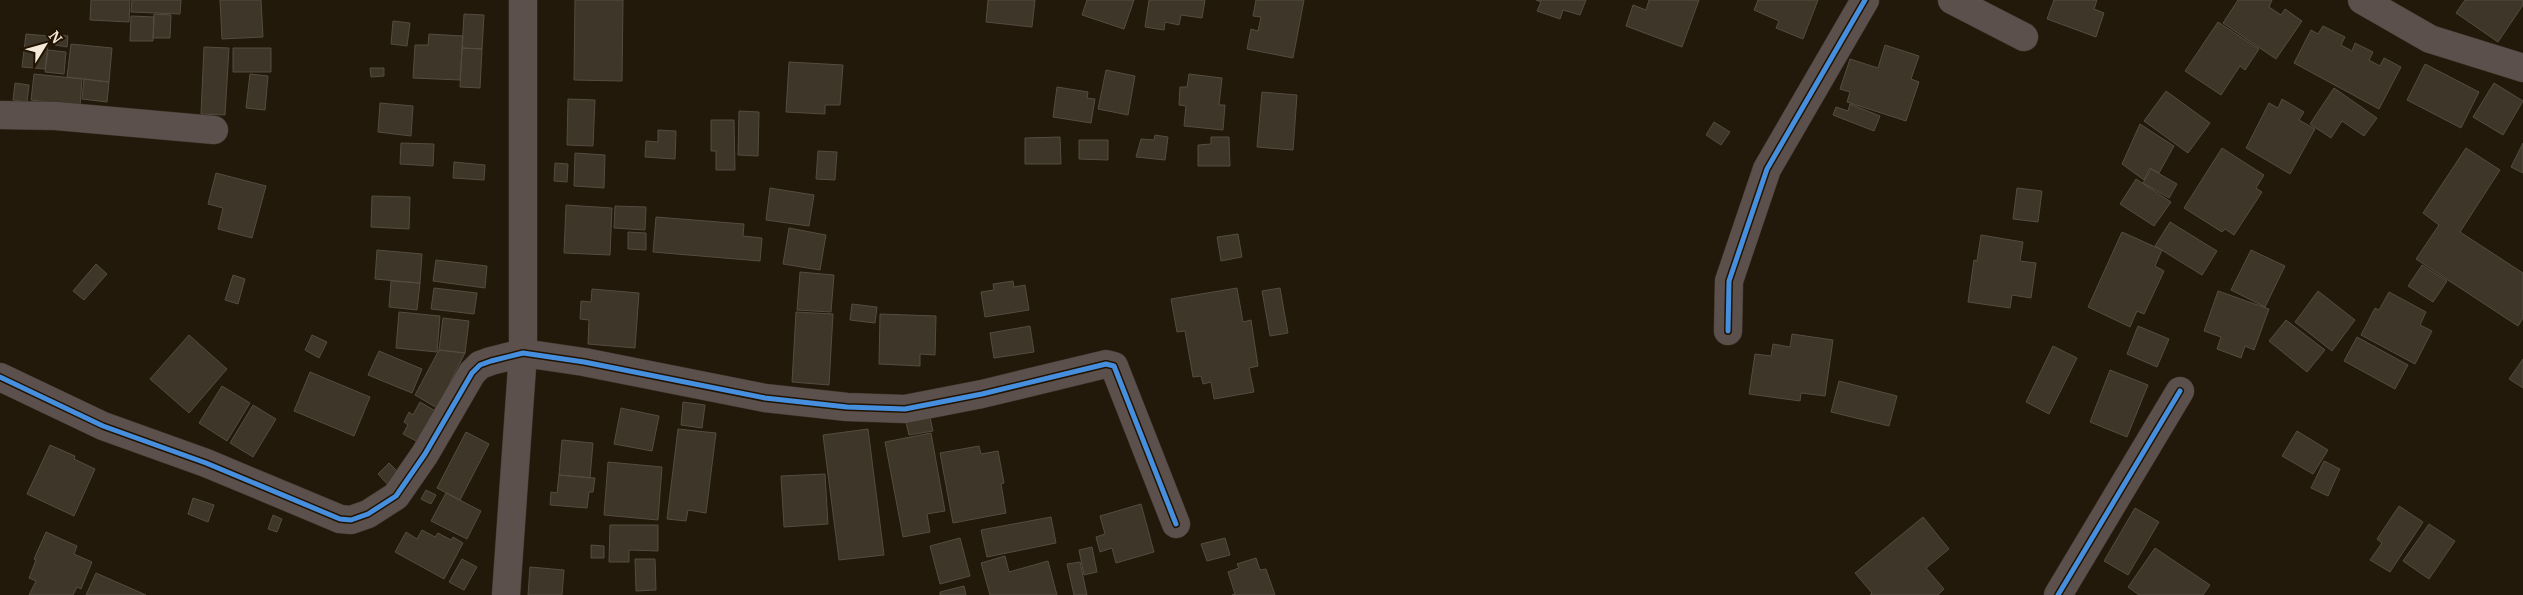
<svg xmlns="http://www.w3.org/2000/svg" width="2523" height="595" viewBox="0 0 2523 595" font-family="Merriweather,serif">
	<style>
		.building { fill: #3d3629; stroke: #544c40 }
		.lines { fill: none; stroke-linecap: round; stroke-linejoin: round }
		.minor-casing { stroke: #3e352a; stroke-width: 29 }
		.minor { stroke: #5b504c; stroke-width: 28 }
		.cycleway-casing { stroke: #221300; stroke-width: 8 }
		.cycleway { stroke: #468fdf; stroke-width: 5 }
	</style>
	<rect width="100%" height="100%" fill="#22190b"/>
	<!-- building -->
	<path class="building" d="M91,0H130L129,22L90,20Z
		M132,0H181L180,14L131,12Z
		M220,0H261L263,37L222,39Z
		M575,0H623L622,81L574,80Z
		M988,0H1035L1032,27L986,22Z
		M1087,0H1134L1124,29L1082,15Z
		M1149,0H1205L1202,18L1181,15L1179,25L1165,22L1164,30L1145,27Z
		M1256,0H1304L1293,58L1247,49L1251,29L1258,31L1261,17L1253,16Z
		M1536,0H1586L1580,15L1563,10L1560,19L1537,11L1541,2Z
		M1649,0H1699L1682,47L1626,26L1633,5L1646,10Z
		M1758,0H1818L1803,39L1776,28L1779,21L1754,10Z
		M2054,0H2097L2094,9L2104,13L2096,37L2047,19Z
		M2238,0H2272L2269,7L2281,15L2285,9L2302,21L2276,59L2223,23Z
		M2465,0H2523V5L2498,42L2456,13Z
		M154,14L171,15L170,38H153Z
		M464,14L484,15L482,49L462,48Z
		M131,16L154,17L153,41H130Z
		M393,21L410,23L407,46L391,44Z
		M2218,22L2259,49L2245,70L2240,66L2221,95L2185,71Z
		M2323,26L2345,37L2341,45L2352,51L2355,43L2373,52L2369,60L2380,66L2384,58L2401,67L2379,109L2294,63L2311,30L2318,34Z
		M26,34L49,36L45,69L22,67Z
		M56,34L68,36L67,47L55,45Z
		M429,34L463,36L460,80L413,78L415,45H428Z
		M71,44L112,48L109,82L67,77Z
		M1885,45L1919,56L1911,79L1919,82L1906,121L1847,102L1850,92L1840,89L1850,59L1878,68Z
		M204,47L229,48L225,115L201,114Z
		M233,48H271V72H233Z
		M462,48L482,49L480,88L460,87Z
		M48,50L66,52L64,74L45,72Z
		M789,62L843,65L840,105H825V114L786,112Z
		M2425,64L2479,92L2461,128L2407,100Z
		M370,68H384V76L371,77Z
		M1106,70L1135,76L1128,115L1098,109Z
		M34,74L82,79L80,106L31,100Z
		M250,74L268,76L265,110L246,108Z
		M1189,74L1222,78L1219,105H1225L1223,130L1184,126L1186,106L1179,105L1180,87H1187Z
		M84,79L109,82L107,102L82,99Z
		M15,83L29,85L27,102L13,100Z
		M2494,83L2523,101L2503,135L2473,117Z
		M1057,87L1088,92L1087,98L1095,99L1091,123L1053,117Z
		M2334,88L2377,118L2364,136L2342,121L2331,138L2310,124Z
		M2166,91L2210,123L2188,153L2144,121Z
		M1262,92L1297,95L1293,150L1257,147Z
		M568,99L595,100L593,146L567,145Z
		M2282,99L2304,112L2299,120L2315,129L2290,174L2246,148L2269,103L2278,108Z
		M380,103L413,106L411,136L378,132Z
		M1850,104L1880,116L1874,131L1833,115L1836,107L1848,111Z
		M739,111L759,112L758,156L738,155Z
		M711,120H734L735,170H716V151H711Z
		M1714,122L1730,132L1721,145L1706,135Z
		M2140,124L2174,146L2159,173L2150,168L2144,180L2122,164Z
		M658,130L676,131L675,159L645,157L646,141L658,142Z
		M1155,135L1168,137L1165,160L1136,157L1141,139L1154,140Z
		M1060,137L1061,164H1025V138Z
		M1211,137H1229L1230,166H1198V145L1211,144Z
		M1079,140H1108V160L1079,159Z
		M401,143L434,144L433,166L400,164Z
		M2523,143V173L2511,167Z
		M2222,148L2264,175L2256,188L2262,192L2234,235L2225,229L2222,232L2184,208Z
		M2466,148L2500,170L2460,232L2523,273V318L2518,326L2416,259L2439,225L2423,213Z
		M818,151L837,152L835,180L816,179Z
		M575,153L605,155L604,188L574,186Z
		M454,162L485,165L484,180L453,178Z
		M555,163L568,164L567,182L554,181Z
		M2151,169L2177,184L2169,198L2143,183Z
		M216,173L266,186L252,238L218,229L223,208L208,204Z
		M2136,179L2171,202L2154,226L2120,204Z
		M770,188L814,195L809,226L766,220Z
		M2017,188L2042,191L2038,222L2013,219Z
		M372,196L410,197L409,229L371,227Z
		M566,205L612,208L610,255L564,253Z
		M615,206L646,207L645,230L614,228Z
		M656,217L744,224L743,236L762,238L760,261L653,252Z
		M2170,222L2217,251L2202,275L2155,246Z
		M789,228L826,235L820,270L783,264Z
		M628,232L646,233V250L628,249Z
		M2122,232L2162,250L2155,266L2164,271L2144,314L2137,311L2130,327L2088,307Z
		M1238,234L1242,257L1221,261L1217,237Z
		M1981,235L2023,242L2020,261L2036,263L2031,298L2012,295L2010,308L1968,302L1974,260L1977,261Z
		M377,250L422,254L420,283L375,279Z
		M2251,250L2285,266L2265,307L2231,290Z
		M436,260L487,266L485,288L433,281Z
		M96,264L107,274L84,300L73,291Z
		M2422,265L2447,281L2433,302L2408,286Z
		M800,272L834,275L831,312L797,310Z
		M233,275L245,279L238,304L225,300Z
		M391,281L420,283L417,310L389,307Z
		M1013,281L1014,287L1025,285L1029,310L985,317L981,292L994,290L993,284Z
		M434,288L477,293L474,314L431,309Z
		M1237,288L1243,322L1251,320L1258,366L1249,368L1254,392L1214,399L1211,382L1203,384L1201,376L1193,377L1185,331L1177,332L1171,299Z
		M1280,288L1288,333L1270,336L1262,291Z
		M592,289L639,293L635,348L588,344L589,320L580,319L581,301L591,302Z
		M2218,291L2269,309L2254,350L2245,346L2241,358L2217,349L2221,337L2204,331Z
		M2318,291L2355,320L2332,351L2295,322Z
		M2389,292L2426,312L2420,325L2432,331L2415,364L2361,335L2375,308L2379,310Z
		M852,304L877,307L875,323L850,320Z
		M399,312L440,316L437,352L396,348Z
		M796,312L833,314L829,385L792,382Z
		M880,314L936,316L935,355L920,354V366L879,364Z
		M443,318L469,321L465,353L439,350Z
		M2286,320L2325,350L2307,372L2269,341Z
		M1030,326L1034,352L994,358L990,333Z
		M2138,326L2169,339L2157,367L2127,354Z
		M1792,334L1833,340L1825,396L1801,393L1800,401L1749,394L1755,354L1771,356L1773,344L1790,347Z
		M189,335L227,369L189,413L150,379Z
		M312,335L327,342L319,358L305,350Z
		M2357,337L2408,365L2395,389L2344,361Z
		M2053,346L2077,358L2049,414L2026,402Z
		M439,350L465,353L437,408L415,395Z
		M379,351L422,369L412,393L368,375Z
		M2523,359V388L2509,379Z
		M2110,370L2148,385L2127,437L2090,422Z
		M310,372L370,397L354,436L294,411Z
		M1839,381L1897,396L1889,426L1831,412Z
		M222,386L250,403L227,441L199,423Z
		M420,402L437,412L420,443L403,434L408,425L404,422L409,412L413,415Z
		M683,402L705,405L702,428L681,425Z
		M253,405L276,419L253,457L230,443Z
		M621,408L659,416L652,451L614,444Z
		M929,413L933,431L909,435L905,418Z
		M678,429L716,433L706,513L688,510L686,521L667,519Z
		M868,429L884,555L839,560L823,435Z
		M2297,431L2328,450L2313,474L2282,456Z
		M466,432L489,444L460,500L437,488Z
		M931,433L945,511L927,514L930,532L903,537L885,442Z
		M562,440L593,443L590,478L559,475Z
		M50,445L75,456L74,459L95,469L74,516L27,494Z
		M979,446L981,454L998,451L1004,483L1001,484L1006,513L953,523L940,453Z
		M2324,461L2340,469L2328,496L2311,488Z
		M608,462L662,467L658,520L604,515Z
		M389,463L401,475L389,486L378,474Z
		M825,474L828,524L784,527L781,476Z
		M559,475L595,478L593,492H589L587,508L550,505L551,492L557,493Z
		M426,490L436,495L431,504L421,499Z
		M446,493L481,511L467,539L431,521Z
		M193,498L214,505L208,522L188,514Z
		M1141,504L1154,552L1116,563L1112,548L1100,552L1096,537L1105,534L1100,516Z
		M2399,506L2423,522L2390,572L2370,560L2382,543L2377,539Z
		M2135,508L2159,522L2128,575L2104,561Z
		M273,515L282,519L277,532L268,529Z
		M1051,517L1056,543L987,557L981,530Z
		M1923,517L1949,549L1926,568L1944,589L1938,595H1870L1872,593L1855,573Z
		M2429,524L2455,541L2429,579L2403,561Z
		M610,525H658V551L629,550V562H609Z
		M422,530L435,537L438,533L451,540L453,537L463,543L444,579L395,552L406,532L417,539Z
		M46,532L77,546L74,554L92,562L81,589L77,587L73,595H29L36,581L29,578L36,560L34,559Z
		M960,538L970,576L940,584L930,546Z
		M1225,538L1230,555L1207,561L1201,544Z
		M591,545L604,546V558H591Z
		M1092,547L1097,572L1084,575L1079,550Z
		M2155,548L2210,585L2203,595H2139L2128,587Z
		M1005,556L1009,572L1048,561L1057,595H990L981,563Z
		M1256,558L1260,570L1266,569L1275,595H1232L1235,594L1228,572L1239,568L1237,564Z
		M462,559L477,567L464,590L449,582Z
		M635,559H655L656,590L636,591Z
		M1080,562L1087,595H1074L1067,564Z
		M530,567L564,570L562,595H528Z
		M96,573L146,595H86Z
		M964,586L966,595H940V592Z"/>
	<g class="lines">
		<!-- minor casing -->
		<g class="minor-casing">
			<path id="minor" d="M1952,0L2024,37
				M2362,0L2430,39L2523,68
				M0,115L56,116L214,130
				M1728,331L1729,281L1767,169L1865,0
				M0,377L103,426L206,463L340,519L351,520L368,514L396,496L425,454L472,373L480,365L491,361L523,353L584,362L765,398L847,407L905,409L982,394L1106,364L1114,366L1176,524
				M506,595L523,353V0
				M2058,595L2180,391"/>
		</g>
		<!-- minor -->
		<use href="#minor" class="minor"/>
		<!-- cycleway casing -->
		<g class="cycleway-casing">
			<path id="cycleway" d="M1728,331L1729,281L1767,169L1865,0
				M0,377L103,426L206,463L340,519L351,520L368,514L396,496L425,454L472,373L480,365L491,361L523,353L584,362L765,398L847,407L905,409L982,394L1106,364L1114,366L1176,524
				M2058,595L2180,391"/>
		</g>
		<!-- cycleway -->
		<use href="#cycleway" class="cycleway"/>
	</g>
	<!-- north arrow -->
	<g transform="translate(45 45) rotate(53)" stroke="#221300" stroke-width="4" paint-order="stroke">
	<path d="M0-4L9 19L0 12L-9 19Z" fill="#f5eada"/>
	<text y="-8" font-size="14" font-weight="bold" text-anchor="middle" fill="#f5eada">N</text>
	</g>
</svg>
